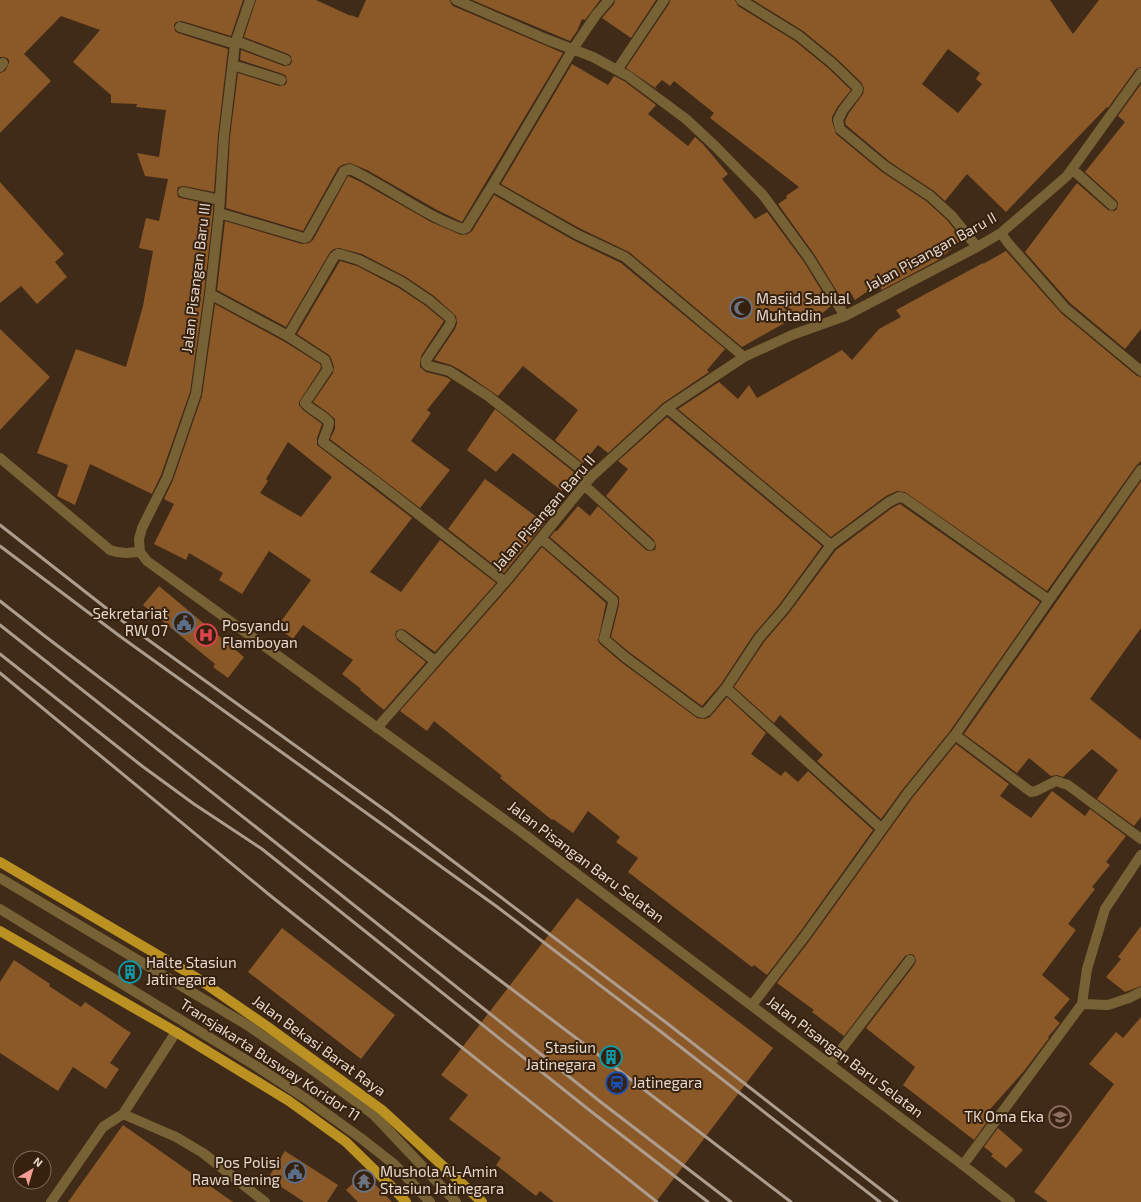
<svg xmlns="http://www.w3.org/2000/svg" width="1141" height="1202" viewBox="0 0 1141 1202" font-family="'Exo 2',sans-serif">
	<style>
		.building { fill: #8b5827; fill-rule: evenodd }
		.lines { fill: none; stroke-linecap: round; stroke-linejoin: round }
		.service { stroke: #766234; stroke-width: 10 }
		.minor { stroke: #766234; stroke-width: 10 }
		.primary { stroke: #bb9221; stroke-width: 10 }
		.rail { stroke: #ad9d8f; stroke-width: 3 }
		.labels { text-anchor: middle; stroke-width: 4; stroke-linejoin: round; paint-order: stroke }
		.street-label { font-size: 15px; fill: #e5d7cc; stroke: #36210e }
		.poi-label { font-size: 15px; fill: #e5d7cc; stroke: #36210e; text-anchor: start }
	</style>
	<rect width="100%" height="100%" fill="#402b18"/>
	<!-- building -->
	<path class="building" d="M0,0H243L231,36L182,21L176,22L174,25L175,31L178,33L228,49L218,135L214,192L184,186L178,187L177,191L178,197L181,198L213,205V212L204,293L190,392L161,475L152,494L90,464L75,505L57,496L68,465L37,453L76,349L126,367L143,306L153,251L139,248L146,218L159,221L168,179L145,176L137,153L159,157L166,110L136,107L137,104L111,103V95L73,62L100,30L61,16L24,54L51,81L0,133V73L5,71L9,63V60L7,58L3,57H0Z
		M256,0H316L351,16V15L358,18L366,0H450L451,4L453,6L563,53L462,222L437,210L367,170L350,163L342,165L338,168L303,231L226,208L230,137L238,73L279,86L285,85L287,82L286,76L283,74L240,60L241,50L284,66L290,65L292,62L291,56L288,54L244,37Z
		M472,0H600L585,20L582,19L577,31L570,41Z
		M615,0H656L631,38L602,18L614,4Z
		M670,0H735L738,6L795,41L828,68L851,90L838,106L832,117V121L836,134L882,172L926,201L947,220L962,239L940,259L882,290L878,284L855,300L850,292L841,298L814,254L778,204L787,198L786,196L799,187L710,118L714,113L674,81L670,86L662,80L655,87L658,90L626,68L669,4Z
		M753,0H1050L1073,34L1099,0H1141V67L1136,69L1108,108L1107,107L1006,212L967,174L945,201L934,191L890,162L846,125L845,121L849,113L863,94L864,88L861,82L836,58L803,31ZM948,49L980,73L976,79L982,84L958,113L922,84Z
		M572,64L608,85L614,76L624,81L656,105L648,114L688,146L695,137L703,144L728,174L722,179L755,219L767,212L804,262L831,306L813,321L807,323L803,318L811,308L742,347L629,252L579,228L501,184Z
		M1141,84V329L1125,349L1070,303L1025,252L1077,183L1108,210L1114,211L1117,209L1118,203L1116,200L1085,172L1125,122L1118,116Z
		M348,176L361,182L431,222L461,235L468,234L472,231L494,195L573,240L621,263L725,349L707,370L709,372L663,403L608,453L598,445L583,463L555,440L578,410L523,366L498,396L462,371L451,365L434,360L455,329L457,323L456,316L434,296L406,277L362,254L339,248L334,249L330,252L286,327L217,290L225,221L302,244L309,243L313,240Z
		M0,182L64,254L55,262L67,277L37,304L21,286L0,303Z
		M1006,251L1061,313L1137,376L1141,377V461L1136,466L1047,591L905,492L897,491L886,496L831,537L678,409L719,382L738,399L749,385L757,398L842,350L852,360L879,329L901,317L896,310L983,263V264Z
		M340,261L357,266L399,288L426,306L444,321L421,356L420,364V367L426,372L446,377L451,380L427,410L431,413L411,441L450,470L420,508L330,439L335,429V419L327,412L313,402L333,373L334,367L331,358L329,355L297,334Z
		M215,304L285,342L320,364L321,368L299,402V405L303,410L322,424L317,438V445L412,518L370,572L401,592L440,540L496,583L435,652L405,630L401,629L396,631L395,635L397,640L426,662L384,710L360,690L361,689L342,674L353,660L303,625L293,639L277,627L311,580L269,551L242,594L219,580L223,573L189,553L186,560L154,544L174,504L164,499L173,480L202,396ZM288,442L332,477L301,517L260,493L268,481L266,479Z
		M0,329L50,377L0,430Z
		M495,409L575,473L562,491L513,453L496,472L467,450Z
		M667,417L822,546L779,605L754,634L721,684L702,706L629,652L611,637L619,605V597L550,537L555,531H557L578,506L590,516L598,506L646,550L649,551L655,550L656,546L654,540L606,496L628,469L618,461Z
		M485,479L545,523L504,573L448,529Z
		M1141,481V628L1090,699L1141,740V817L1134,826L1097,799L1118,770L1092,749L1063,777L1057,775L1051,776L1029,758L1017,773L964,734Z
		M900,504L1040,602L950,731L903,789L881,819L817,761L823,755L780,715L774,723L734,687L764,642L789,613L836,550L892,508Z
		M542,547L606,603L598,641L600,644L621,662L697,718L705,719L710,717L727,697L766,733L751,754L781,776L785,771L798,782L808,771L873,830L800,932L767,975L754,965L752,967L628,872L638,858L616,842L620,837L588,811L573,833L553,819L552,820L500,778L502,776L434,721L427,731L400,711L510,586Z
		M159,586L244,657L228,678L213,667L215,664L143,605Z
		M956,744L1009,784L1000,796L1031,818L1052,791L1085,816L1090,809L1126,836L1106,862L1110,865L1092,887L1095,889L1068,924L1076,930L1042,975L1070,999L1054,1018L1060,1023L1048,1037L1049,1038L1024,1071L984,1116L989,1119L974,1140L903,1085L915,1067L866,1028L915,964L916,960L914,955L910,954L905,956L844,1036L812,1012L814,1010L777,983L810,940L913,797Z
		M577,898L773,1048L656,1202H554L540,1191L536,1196L496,1165L501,1158L449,1119L468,1095L441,1075Z
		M1141,926V986L1125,992L1106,977L1121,959L1118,957Z
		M282,928L395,1015L361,1059L248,972Z
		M14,960L50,984L49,986L81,1007L85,1002L131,1033L110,1063L119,1069L106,1089L73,1067L58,1091L0,1053V982Z
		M1141,1017V1202H1048L1034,1192L1114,1084L1089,1064L1116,1032L1123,1038Z
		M123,1125L233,1202H68Z
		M998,1128L1023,1150L1006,1168L991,1156L993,1154L984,1147Z
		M285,1151L338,1185L327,1202H304L268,1178Z
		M364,1173L392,1202H358L346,1190Z"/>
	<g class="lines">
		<!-- service -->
		<path class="service" d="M0,878L247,1025L317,1073L374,1115L456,1202
			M0,909L256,1066L305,1098L362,1139L395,1165L430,1202
			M123,1114L176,1137L203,1153L265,1202
			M51,1202L103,1127L123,1114L176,1032"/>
		<!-- minor -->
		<path class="minor" d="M456,0L546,39L593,57L628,76L686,119L715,146L763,195L809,258L845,316
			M609,0L596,15L573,49L492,186L576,234L625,257L744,357
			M741,0L799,36L832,63L856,86L858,89L857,92L843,110L838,120L840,129L886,167L930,196L952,216L977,247
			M180,27L235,44
			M236,41L286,60
			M233,65L281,80
			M0,67L3,63
			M617,70L664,0
			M1072,169L1112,205
			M183,192L220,200
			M219,213L304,238L307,237L344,171L350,169C388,187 423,215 463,229L466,228L492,186
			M1001,233L1008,243L1065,308L1141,371
			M210,294L288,336L325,360L328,369L305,403C312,411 322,414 329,422C329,429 324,435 323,442L378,483L505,582
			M288,336L334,257L338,254L343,255L359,260L402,282L430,301L450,318L451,321L449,326L426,360V364L429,366L449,371L488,396L591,477
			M667,408L831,545L889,502L899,497L904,498L1049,600
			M0,458L110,550C120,554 129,553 140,552
			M584,485L650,545
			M541,538L613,600V603L604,639L625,657L699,712L703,713L707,711L726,688
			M831,545L784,609L759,638L726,688L882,829
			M140,552L147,561L520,831L963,1165L1010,1202
			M140,552L139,539L142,528L167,478L196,394L210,294L219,213L224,136L235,44L250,0
			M401,635L435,661
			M377,728L505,582L591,477L667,408L744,357L792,335L845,316L977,247L1001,233L1067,176L1141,73
			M955,735L1031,792L1036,791L1056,781L1068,785L1141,839
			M1082,1004L1108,1005L1129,998L1141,992
			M752,1005L805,936L908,793L955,735L1049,600L1141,470
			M830,1064L910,960
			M963,1165L1082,1004L1087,969L1105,909L1141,855"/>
		<!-- primary -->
		<path class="primary" d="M0,862L197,978L268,1027L382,1110L482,1202
			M0,931L176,1032L289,1101L346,1142L392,1187L406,1202"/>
		<!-- rail -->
		<path class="rail" d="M0,525L129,626L389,813L502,898L668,1024L897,1202
			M0,546L121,637L496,906L660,1031L880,1202
			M0,601L46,637L625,1075L791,1202
			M0,625L266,835L602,1103L731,1202
			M0,654L142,766L194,804L262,849L593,1113L708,1202
			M0,673L272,897L657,1202"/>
	</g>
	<!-- icons -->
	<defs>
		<g id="mosque-ring" transform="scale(1.15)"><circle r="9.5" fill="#36210e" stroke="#6b7280" stroke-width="1.5"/><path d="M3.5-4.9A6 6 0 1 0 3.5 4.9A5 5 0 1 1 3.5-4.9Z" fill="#6b7280"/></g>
		<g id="civic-ring" transform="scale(1.15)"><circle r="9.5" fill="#36210e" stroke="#5c6f8a" stroke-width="1.5"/><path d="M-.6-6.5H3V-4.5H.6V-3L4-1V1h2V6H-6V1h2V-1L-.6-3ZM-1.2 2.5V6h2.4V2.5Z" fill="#5c6f8a"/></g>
		<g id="hospital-ring" transform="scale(1.15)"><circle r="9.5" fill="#36210e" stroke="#e0444e" stroke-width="1.5"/><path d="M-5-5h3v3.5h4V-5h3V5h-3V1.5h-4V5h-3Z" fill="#e0444e"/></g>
		<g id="building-ring" transform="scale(1.15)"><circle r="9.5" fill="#36210e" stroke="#0f9aa8" stroke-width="1.5"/><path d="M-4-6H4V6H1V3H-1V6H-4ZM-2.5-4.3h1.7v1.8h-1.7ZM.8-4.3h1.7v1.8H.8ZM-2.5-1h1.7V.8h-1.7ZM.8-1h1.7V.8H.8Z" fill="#0f9aa8"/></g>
		<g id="station-ring" transform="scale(1.15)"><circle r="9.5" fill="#36210e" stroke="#1a4fb4" stroke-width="1.5"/><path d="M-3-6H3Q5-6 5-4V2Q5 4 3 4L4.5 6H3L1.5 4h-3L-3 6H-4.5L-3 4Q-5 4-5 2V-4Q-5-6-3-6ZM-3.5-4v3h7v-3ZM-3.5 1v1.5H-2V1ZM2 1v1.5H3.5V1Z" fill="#1a4fb4"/></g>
		<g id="school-ring" transform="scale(1.15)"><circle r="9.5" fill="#36210e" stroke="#8d6e63" stroke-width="1.5"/><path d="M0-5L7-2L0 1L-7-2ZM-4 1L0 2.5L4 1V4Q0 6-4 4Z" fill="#8d6e63"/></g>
		<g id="temple-ring" transform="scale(1.15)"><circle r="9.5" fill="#36210e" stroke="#6b7280" stroke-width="1.5"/><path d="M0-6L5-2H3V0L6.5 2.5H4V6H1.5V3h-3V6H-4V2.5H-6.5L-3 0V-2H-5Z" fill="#6b7280"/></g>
	</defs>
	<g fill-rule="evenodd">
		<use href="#mosque-ring" x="741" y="308"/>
		<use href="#civic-ring" x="184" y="623"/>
		<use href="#hospital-ring" x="206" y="635"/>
		<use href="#building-ring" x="130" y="972"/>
		<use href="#building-ring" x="611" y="1057"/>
		<use href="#station-ring" x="617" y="1083"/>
		<use href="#school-ring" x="1060" y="1117"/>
		<use href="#civic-ring" x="295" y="1172"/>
		<use href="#temple-ring" x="364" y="1181"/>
	</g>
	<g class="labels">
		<!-- street labels -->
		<g class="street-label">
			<text transform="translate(931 252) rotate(-29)" y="5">Jalan Pisangan Baru II</text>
			<text transform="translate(196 278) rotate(-83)" y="5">Jalan Pisangan Baru III</text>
			<text transform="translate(544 513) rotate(-49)" y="5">Jalan Pisangan Baru II</text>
			<text transform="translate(586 862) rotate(37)" y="5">Jalan Pisangan Baru Selatan</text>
			<text transform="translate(319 1046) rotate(36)" y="5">Jalan Bekasi Barat Raya</text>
			<text transform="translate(845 1057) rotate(37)" y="5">Jalan Pisangan Baru Selatan</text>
			<text transform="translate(270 1060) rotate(33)" y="5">Transjakarta Busway Koridor 11</text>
		</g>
		<!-- poi labels -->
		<g class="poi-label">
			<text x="756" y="304">Masjid Sabilal<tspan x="756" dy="17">Muhtadin</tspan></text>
			<text x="168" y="619" text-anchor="end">Sekretariat<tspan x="168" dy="17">RW 07</tspan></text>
			<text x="222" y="631">Posyandu<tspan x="222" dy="17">Flamboyan</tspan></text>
			<text x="146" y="968">Halte Stasiun<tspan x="146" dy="17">Jatinegara</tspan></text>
			<text x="596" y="1053" text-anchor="end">Stasiun<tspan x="596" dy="17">Jatinegara</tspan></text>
			<text x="632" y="1088">Jatinegara</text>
			<text x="1044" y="1122" text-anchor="end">TK Oma Eka</text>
			<text x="280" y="1168" text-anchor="end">Pos Polisi<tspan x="280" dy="17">Rawa Bening</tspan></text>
			<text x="380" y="1177">Mushola Al-Amin<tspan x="380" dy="17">Stasiun Jatinegara</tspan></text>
		</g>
	</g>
	<!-- north arrow -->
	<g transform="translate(32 1170) rotate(38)"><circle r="19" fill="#36210e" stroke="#7c6a5a"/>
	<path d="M0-3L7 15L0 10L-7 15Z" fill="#f59c94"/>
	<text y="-6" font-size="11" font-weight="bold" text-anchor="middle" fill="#e5d7cc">N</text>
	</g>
</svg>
